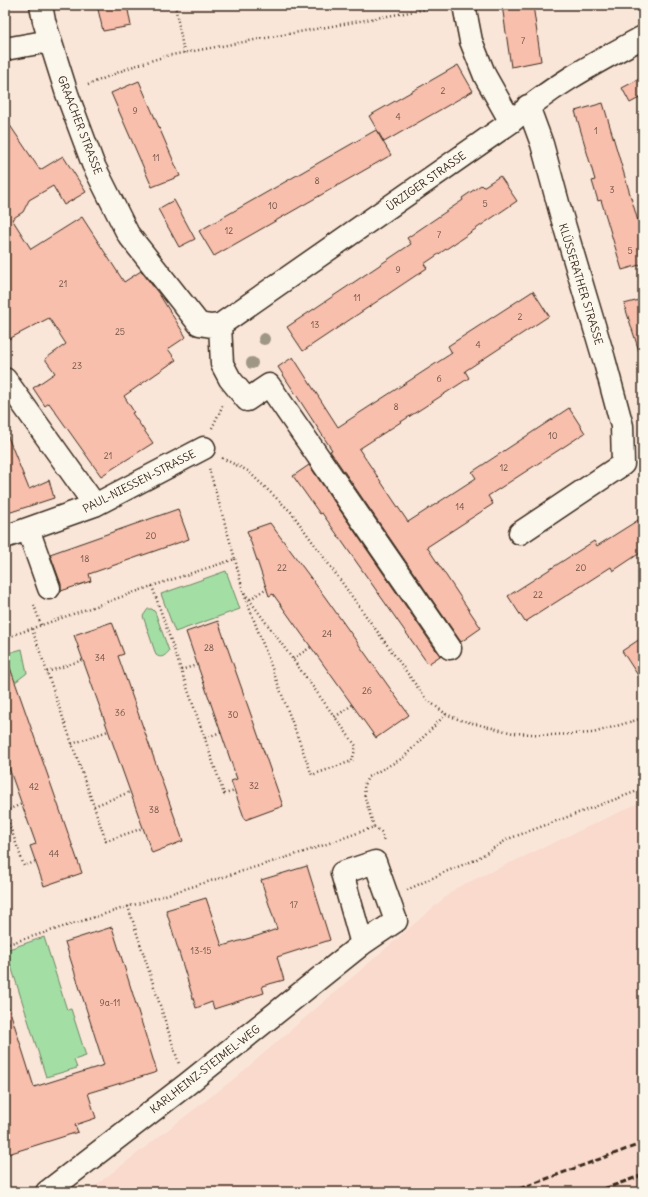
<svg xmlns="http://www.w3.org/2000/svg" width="648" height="1197" viewBox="0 0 648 1197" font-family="Delius,sans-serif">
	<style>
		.built { fill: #f9dacc }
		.green { fill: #a3dfa5; stroke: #6f8462 }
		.building { fill: #f7bfac; stroke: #3b2a1e }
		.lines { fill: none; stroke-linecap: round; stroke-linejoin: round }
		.minor-casing { stroke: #3b2a1e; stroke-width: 25 }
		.path { stroke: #3b2a1e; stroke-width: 2.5; stroke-dasharray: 1 3; stroke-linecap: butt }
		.minor { stroke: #fbf7ec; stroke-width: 22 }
		.rail { stroke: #3b2a1e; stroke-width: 3; stroke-dasharray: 6 3; stroke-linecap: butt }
		.tree { fill: #9f9785 }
		.labels { text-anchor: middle; stroke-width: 4; stroke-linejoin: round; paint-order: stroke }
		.number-label { font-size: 9px; fill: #6a4f42 }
		.street-label { font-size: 11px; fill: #3b2a1e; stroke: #fbf7ec }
	</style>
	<rect width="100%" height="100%" fill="#fae6d9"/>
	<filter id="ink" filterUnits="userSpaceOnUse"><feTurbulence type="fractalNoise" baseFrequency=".025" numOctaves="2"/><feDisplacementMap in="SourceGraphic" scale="8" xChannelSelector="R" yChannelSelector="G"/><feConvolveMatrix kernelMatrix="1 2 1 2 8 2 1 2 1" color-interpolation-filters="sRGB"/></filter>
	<g filter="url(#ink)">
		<!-- built -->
		<path class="built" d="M643,801V1192H87L235,1078L456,888Z"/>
		<!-- green -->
		<path class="green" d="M226,571L240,609L175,632L161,594Z
			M148,609H152L155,612L169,651C165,656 161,659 156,655L143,616Z
			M22,649L27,673L5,690V654Z
			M44,937L67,1010L71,1009L86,1056L74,1060L77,1068L46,1077L6,950Z"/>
		<!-- building -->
		<path class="building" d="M97,5H127L131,26L103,31Z
			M502,5H533L541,61L511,67Z
			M458,65L473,91L384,142L369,116Z
			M643,77V96L630,103L622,88Z
			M139,81L180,176L152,187L111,93Z
			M603,103L643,238V264L622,270L601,200L598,201L592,181L595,180L575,111Z
			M5,118L40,170L63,156L86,192L64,205L53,186L29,200L23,212L12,219L31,249L82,217L124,282L141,271L159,294L186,337L168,349L176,360L124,396L134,412L132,413L153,443L101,476L49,403L45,406L33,388L55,373L45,359L66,344L49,318L5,341Z
			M376,130L391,155L214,256L199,231Z
			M500,176L517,201L424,264L427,268L303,351L287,327L411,244L407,238L463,200L462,198L481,185L483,187Z
			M174,200L195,239L179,247L158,209Z
			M533,291L549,316L465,371L469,378L359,449L408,522L476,478L472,472L569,408L585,433L488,496L493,504L427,547L481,628L461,642L330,451L332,450L278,367L293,357L338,427L452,353L448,346Z
			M643,299V351H639L624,304Z
			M5,432H6L29,489L49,480L54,498L5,514Z
			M309,465L440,656L428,664L322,513L320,514L293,476Z
			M178,509L189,539L89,574L91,581L61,591V584L50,554Z
			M643,517V551L613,571L611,567L525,622L508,596L594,541L597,546Z
			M270,523L325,597L409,715L376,738L273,594L269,596L247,531Z
			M218,621L283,806L245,820L231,781L237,779L186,632Z
			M112,622L124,654L118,656L183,841L152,853L74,635Z
			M643,637V683L622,651Z
			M8,662L82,873L44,886L30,846L36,844L5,757V663Z
			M307,866L330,940L277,957L284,980L262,986L264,993L214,1009L212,1002L196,1008L166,910L206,898L222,946L257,936L277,929L261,880Z
			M112,927L157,1072L88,1093L96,1118L75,1125L78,1132L5,1155V1008H9L34,1087L104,1065L65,942Z"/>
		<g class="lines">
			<!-- minor casing -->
			<g class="minor-casing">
				<path id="minor" d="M41,5L44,21L67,94L93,164L128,234L199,324L211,326L220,325L511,122C549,87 597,62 643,37
					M464,5L471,41L485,76L511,122
					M5,49L50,41
					M220,325L222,364L230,379L247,400L269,385L450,648
					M5,379L95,505
					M28,529L49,588
					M520,533L623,464L622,426L604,359L561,214L542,144L528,106
					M5,537L95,505L204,448
					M47,1192L186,1085L362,944L396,921L375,862L342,873L362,944"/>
			</g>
			<!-- path -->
			<path class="path" d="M175,5L184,53
				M88,85L131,67L166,56L443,6
				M212,428L223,405
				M222,458L248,471L291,512L426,699L446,714L460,720L513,733L551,735L593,733L643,718
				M235,559L243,591L312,775L352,761L356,746L243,591
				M152,586L224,794L235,791
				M250,599L267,588
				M34,605L41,625
				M32,629L106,841L143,828
				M5,638L152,586L235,559L209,468
				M293,659L311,647
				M181,670L197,665
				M47,672L83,660
				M335,717L352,705
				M205,738L221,732
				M72,744L108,731
				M94,806L130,792
				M5,811L22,804
				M5,812L24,866L35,862
				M374,827L381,832L384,842
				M407,890L445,872L475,860L508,839L643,789
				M128,906L179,1064
				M5,945L310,850L374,827L365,798L364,785L368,777L403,758L446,714"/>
			<!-- minor -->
			<use href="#minor" class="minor"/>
			<!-- rail -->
			<path class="rail" d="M511,1192L643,1143
				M595,1192L643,1175"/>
		</g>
		<!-- trees -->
		<g class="tree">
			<circle cx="264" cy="339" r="6"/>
			<circle cx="252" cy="363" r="6"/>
		</g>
	</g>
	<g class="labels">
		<!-- number labels -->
		<g class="number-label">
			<text x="523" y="44">7</text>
			<text x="443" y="94">2</text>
			<text x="135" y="114">9</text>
			<text x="398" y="120">4</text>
			<text x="596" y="134">1</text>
			<text x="156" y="161">11</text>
			<text x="317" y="184">8</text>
			<text x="612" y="193">3</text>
			<text x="485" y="207">5</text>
			<text x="273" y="209">10</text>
			<text x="229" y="234">12</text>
			<text x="439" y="238">7</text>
			<text x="630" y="254">5</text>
			<text x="398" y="273">9</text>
			<text x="63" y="287">21</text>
			<text x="357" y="301">11</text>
			<text x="520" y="320">2</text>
			<text x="315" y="328">13</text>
			<text x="120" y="335">25</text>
			<text x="478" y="348">4</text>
			<text x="77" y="369">23</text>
			<text x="439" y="382">6</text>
			<text x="396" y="410">8</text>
			<text x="553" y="439">10</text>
			<text x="108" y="459">21</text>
			<text x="504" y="471">12</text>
			<text x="460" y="510">14</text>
			<text x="151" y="539">20</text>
			<text x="85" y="562">18</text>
			<text x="282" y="571">22</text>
			<text x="581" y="571">20</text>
			<text x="538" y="598">22</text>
			<text x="327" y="637">24</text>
			<text x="209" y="651">28</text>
			<text x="100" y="661">34</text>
			<text x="367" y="694">26</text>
			<text x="120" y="716">36</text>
			<text x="233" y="718">30</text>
			<text x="254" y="789">32</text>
			<text x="34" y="790">42</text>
			<text x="154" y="813">38</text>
			<text x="54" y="857">44</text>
			<text x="294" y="908">17</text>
			<text x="201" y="954">13-15</text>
			<text x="110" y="1006">9a-11</text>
		</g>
		<!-- street labels -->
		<g class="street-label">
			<text transform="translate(80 125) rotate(69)" y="4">GRAACHER STRASSE</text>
			<text transform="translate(426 181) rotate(-35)" y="4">ÜRZIGER STRASSE</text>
			<text transform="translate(581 284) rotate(73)" y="4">KLÜSSERATHER STRASSE</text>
			<text transform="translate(139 481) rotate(-27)" y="4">PAUL-NIESSEN-STRASSE</text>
			<text transform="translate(205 1069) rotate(-38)" y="4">KARLHEINZ-STEIMEL-WEG</text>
		</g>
	</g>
	<!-- margin -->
	<rect width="648" height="1197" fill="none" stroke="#fbf7ec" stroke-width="20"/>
	<rect x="10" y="10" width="628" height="1177" fill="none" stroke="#3b2a1e" stroke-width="1.5" filter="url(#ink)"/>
</svg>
